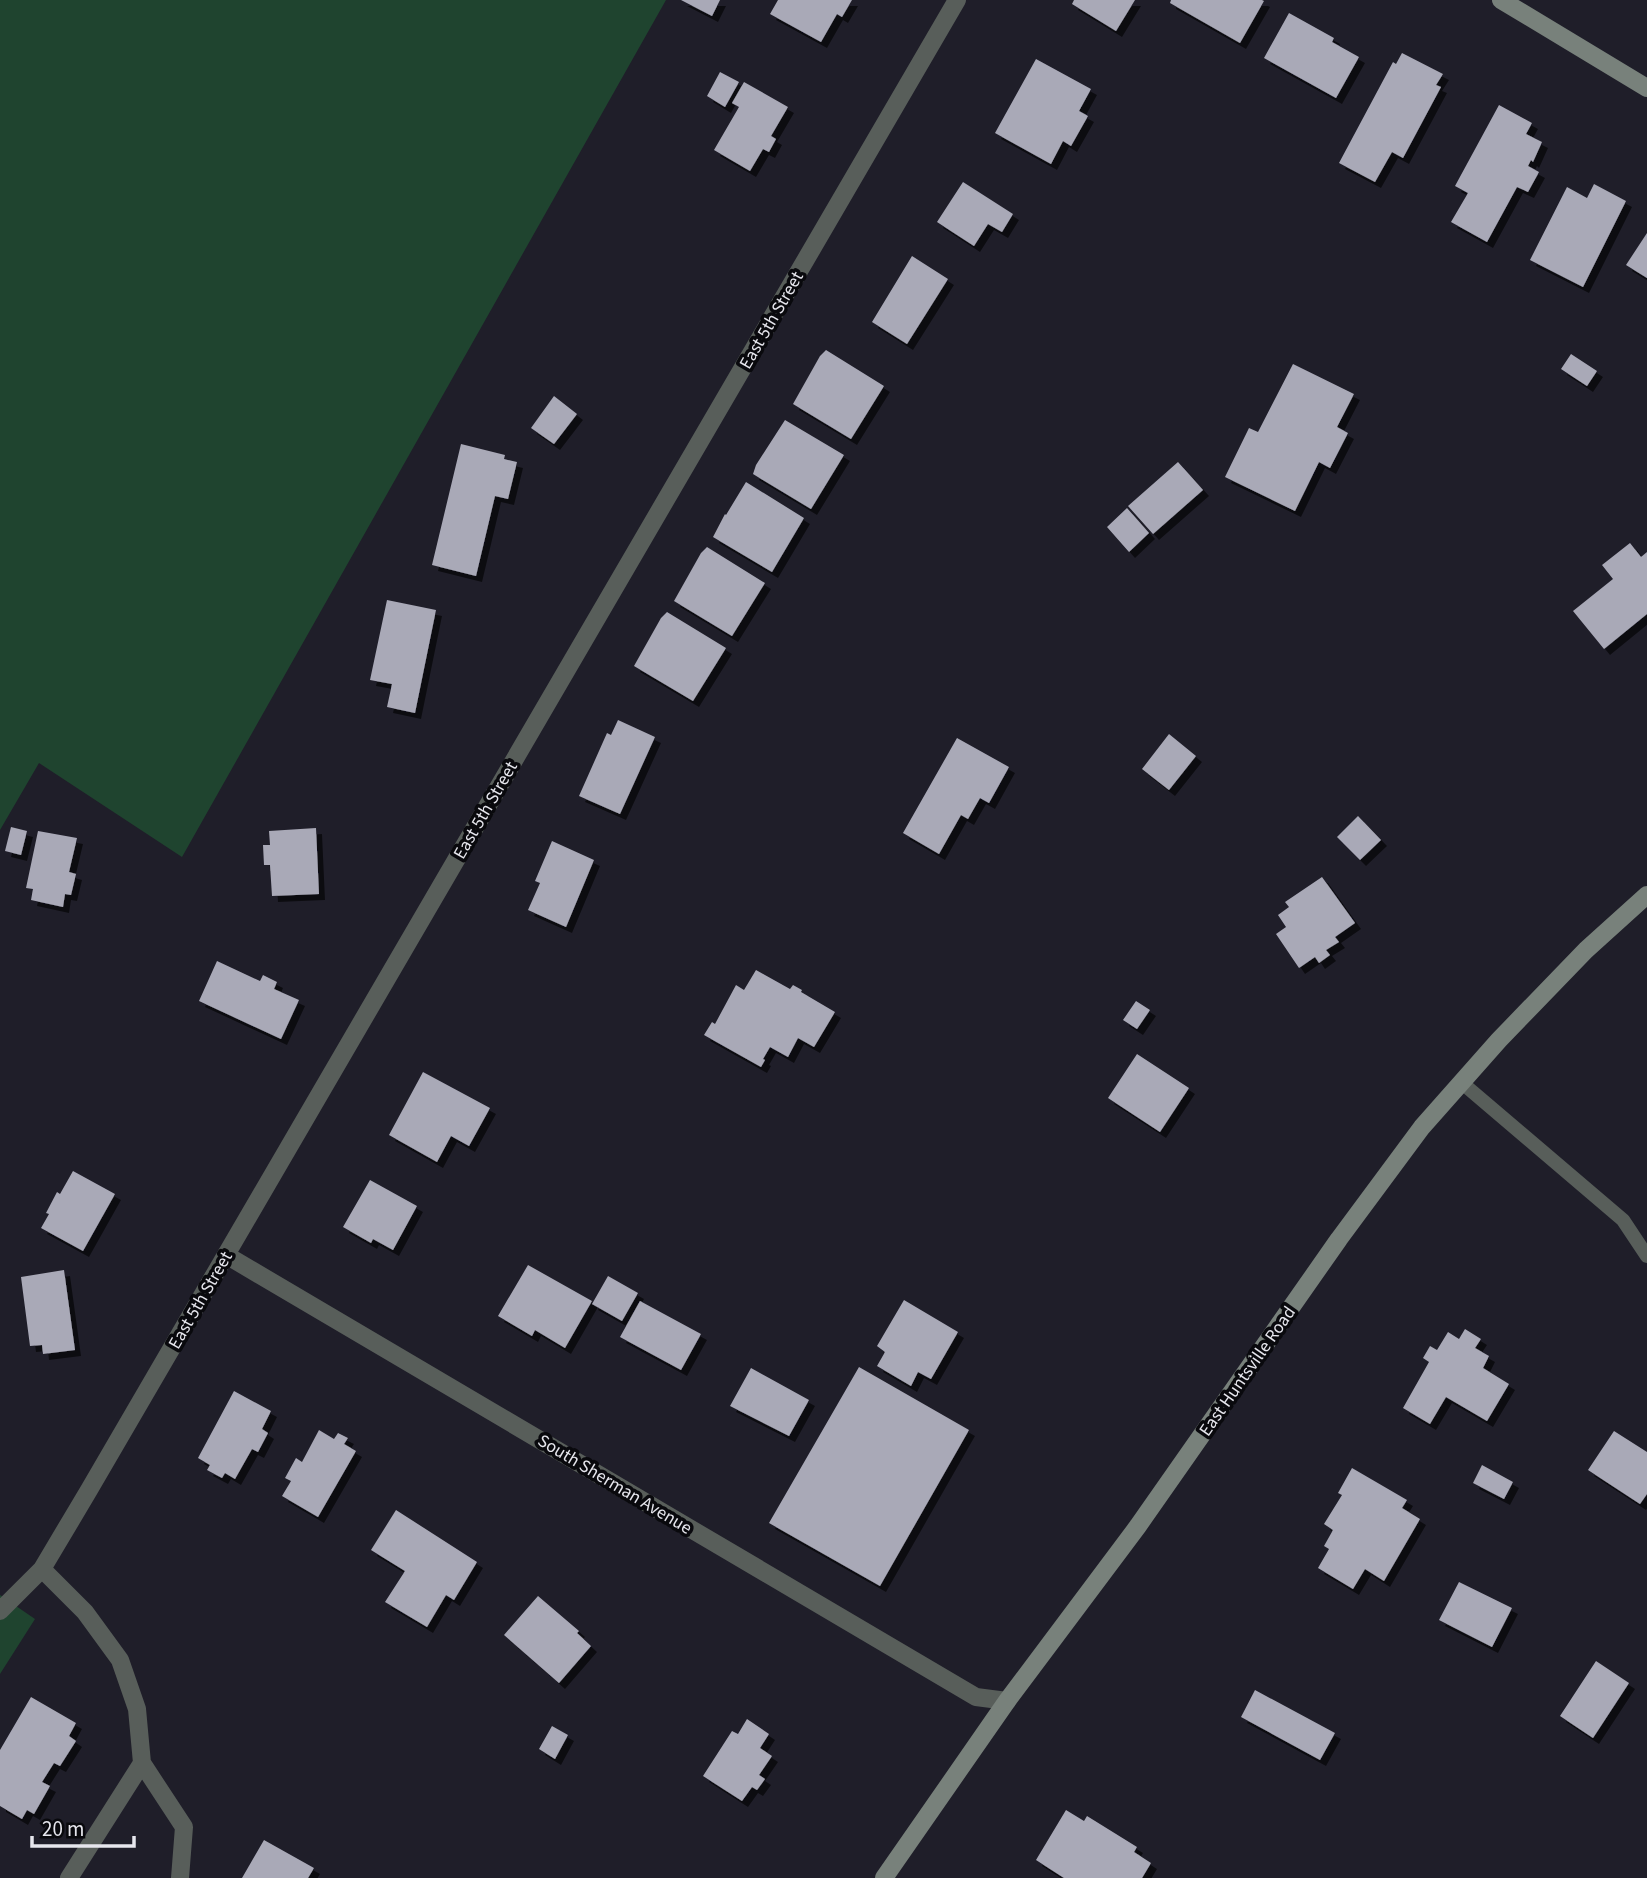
<svg xmlns="http://www.w3.org/2000/svg" width="1647" height="1878" viewBox="0 0 1647 1878" font-family="'Source Sans 3',sans-serif">
	<style>
		.green { fill: #1f442f }
		.building { fill: #a9a9b7; filter: url(#shadow) }
		.lines { fill: none; stroke-linecap: round; stroke-linejoin: round }
		.lane { stroke: #585e5a; stroke-width: 14 }
		.street { stroke: #585e5a; stroke-width: 18 }
		.secondary { stroke: #78817b; stroke-width: 18 }
		.labels { text-anchor: middle; stroke-width: 7; stroke-linejoin: round; paint-order: stroke }
		.street-label { font-size: 18px; fill: #e6e6ed; stroke: #09090d }
	</style>
	<defs>
		<filter id="shadow"><feDropShadow dx="6" dy="6" stdDeviation="0" flood-color="#0009"/></filter>
	</defs>
	<rect width="100%" height="100%" fill="#1f1e29"/>
	<!-- green -->
	<path class="green" d="M0,0H666L182,857L39,763L0,830Z
		M0,1595L35,1619L0,1674Z"/>
	<!-- building -->
	<path class="building" d="M681,0H720L712,16Z
		M778,0H852L842,17L837,14L821,42L770,14Z
		M1074,0H1135L1116,31L1072,4Z
		M1171,0H1262L1264,1L1240,43L1170,3Z
		M1289,13L1334,38L1332,42L1359,57L1336,98L1264,58Z
		M1402,53L1443,74L1436,85L1441,87L1403,158L1392,152L1375,182L1339,163L1393,62L1396,64Z
		M1036,59L1091,89L1079,111L1088,116L1071,146L1063,141L1051,164L995,133Z
		M720,72L739,82L725,107L707,96Z
		M744,82L788,107L771,136L776,139L769,152L763,149L750,171L714,150L739,107L732,103Z
		M1499,105L1532,123L1526,134L1542,142L1533,162L1531,160L1528,166L1539,172L1528,192L1517,187L1487,242L1451,222L1468,193L1455,186Z
		M963,182L1013,214L1002,232L988,224L974,246L937,222Z
		M1594,184L1626,201L1583,287L1530,260L1567,187L1587,198Z
		M1647,233V278L1626,265Z
		M912,256L948,279L907,344L872,322Z
		M826,350L884,386L851,439L793,404L820,356Z
		M1571,354L1597,371L1587,386L1561,369Z
		M1293,364L1354,394L1337,427L1348,433L1330,468L1319,462L1295,511L1225,477L1249,428L1258,432Z
		M554,396L577,414L554,444L531,428Z
		M785,420L844,455L811,509L753,474L756,465Z
		M461,444L505,455L504,459L517,462L508,499L495,496L476,576L432,565Z
		M1178,462L1203,490L1153,534L1128,506Z
		M746,482L804,518L772,572L713,537L725,514L726,515Z
		M1127,508L1149,533L1129,552L1107,527Z
		M1630,543L1641,557L1647,552V614L1604,649L1573,611L1613,579L1602,565Z
		M707,547L765,583L732,636L674,601L701,553Z
		M387,600L436,610L415,713L387,707L392,684L370,680Z
		M667,612L726,648L693,701L634,666L661,618Z
		M618,720L655,737L620,814L579,796L607,733L611,735Z
		M1169,734L1196,756L1169,790L1142,769Z
		M957,738L1009,767L989,803L980,798L968,819L961,815L939,854L903,833Z
		M1358,816L1381,840L1360,860L1337,837Z
		M11,827L27,831L21,855L5,851Z
		M316,828L319,894L272,896L270,865H264L263,845H270L269,831Z
		M38,831L77,838L69,872L76,874L71,895L65,894L63,907L31,900L33,889L26,888Z
		M552,841L594,860L566,927L528,910L540,883L535,881Z
		M1322,877L1355,923L1335,937L1339,942L1326,950L1330,955L1319,963L1315,957L1299,968L1276,934L1286,927L1278,915L1289,907L1285,902Z
		M217,961L260,981L263,975L277,982L274,989L299,1000L281,1039L199,1001Z
		M756,970L790,989L793,985L802,990L801,992L835,1012L814,1047L798,1038L788,1057L770,1047L763,1059L765,1060L761,1067L704,1035L712,1022L715,1024L736,985L744,990Z
		M1136,1001L1150,1010L1137,1029L1123,1020Z
		M1137,1054L1189,1088L1160,1132L1108,1098Z
		M423,1072L490,1108L469,1146L451,1136L437,1162L389,1135Z
		M73,1171L115,1194L83,1251L41,1228L49,1214L46,1213L57,1192L60,1194Z
		M370,1180L417,1206L393,1250L373,1239L371,1243L343,1227Z
		M528,1265L592,1301L565,1348L535,1330L532,1336L498,1316Z
		M64,1270L75,1350L43,1354L42,1345L30,1346L21,1277Z
		M608,1276L638,1293L622,1321L592,1304Z
		M904,1300L958,1332L931,1379L918,1372L911,1386L877,1366L885,1352L877,1346Z
		M640,1301L701,1334L681,1370L620,1337Z
		M1465,1329L1481,1339L1475,1348L1489,1356L1483,1368L1509,1384L1487,1421L1446,1397L1430,1424L1403,1408L1429,1362L1423,1358L1430,1346L1437,1350L1448,1332L1459,1339Z
		M859,1367L969,1430L880,1586L769,1523Z
		M751,1368L809,1400L789,1436L730,1406Z
		M234,1391L271,1411L262,1429L268,1433L258,1452L252,1449L235,1479L225,1473L222,1478L207,1470L210,1465L198,1458Z
		M319,1430L334,1439L338,1433L348,1438L344,1444L356,1451L318,1517L282,1496L291,1481L285,1478L296,1458L302,1462Z
		M1614,1431L1647,1452V1494L1640,1504L1588,1470Z
		M1482,1465L1513,1482L1504,1499L1473,1483Z
		M1352,1468L1407,1500L1402,1508L1420,1519L1384,1581L1365,1569L1353,1589L1318,1568L1329,1549L1324,1546L1333,1530L1324,1524L1342,1495L1338,1493Z
		M396,1510L477,1562L454,1600L446,1595L427,1627L385,1602L405,1571L371,1550Z
		M1459,1582L1512,1608L1492,1647L1439,1620Z
		M538,1596L579,1631L577,1633L591,1646L559,1683L504,1635Z
		M1596,1661L1629,1683L1593,1738L1560,1716Z
		M1255,1690L1335,1733L1320,1760L1241,1717Z
		M31,1697L76,1723L69,1736L76,1741L60,1766L54,1763L42,1782L50,1786L34,1814L27,1810L22,1819L0,1806V1750Z
		M747,1719L769,1734L760,1748L772,1756L759,1775L765,1779L757,1790L752,1787L742,1801L703,1776L732,1731L738,1734Z
		M552,1726L568,1735L555,1759L539,1749Z
		M1066,1810L1084,1821L1087,1816L1137,1847L1134,1852L1151,1863L1142,1878H1064L1036,1860Z
		M264,1840L314,1868L308,1878H242Z"/>
	<g class="lines">
		<!-- lane -->
		<path class="lane" d="M1461,1082L1623,1220L1647,1256"/>
		<!-- street -->
		<path class="street" d="M226,1255L976,1697L1007,1701
			M42,1569L85,1612L120,1660L137,1709L142,1763L184,1827L180,1878
			M0,1611L42,1569L89,1490L957,0
			M69,1878L142,1763"/>
		<!-- secondary -->
		<path class="secondary" d="M1501,0L1647,88
			M884,1878L1007,1701L1138,1526L1339,1239L1422,1127L1499,1040L1586,950L1647,895"/>
	</g>
	<g class="labels">
		<!-- street labels -->
		<g class="street-label">
			<text transform="translate(771 320) rotate(-60)" y="6">East 5th Street</text>
			<text transform="translate(485 810) rotate(-60)" y="6">East 5th Street</text>
			<text transform="translate(200 1300) rotate(-60)" y="6">East 5th Street</text>
			<text transform="translate(1247 1371) rotate(-55)" y="6">East Huntsville Road</text>
			<text transform="translate(615 1484) rotate(31)" y="6">South Sherman Avenue</text>
		</g>
	</g>
	<!-- scale -->
	<path d="M32 1836v10h102v-10" fill="none" stroke="#e6e6ed" stroke-width="3.5"/>
	<text x="42" y="1836" font-size="21" fill="#e6e6ed" stroke="#09090d" stroke-width="5" paint-order="stroke">20 m</text>
</svg>
